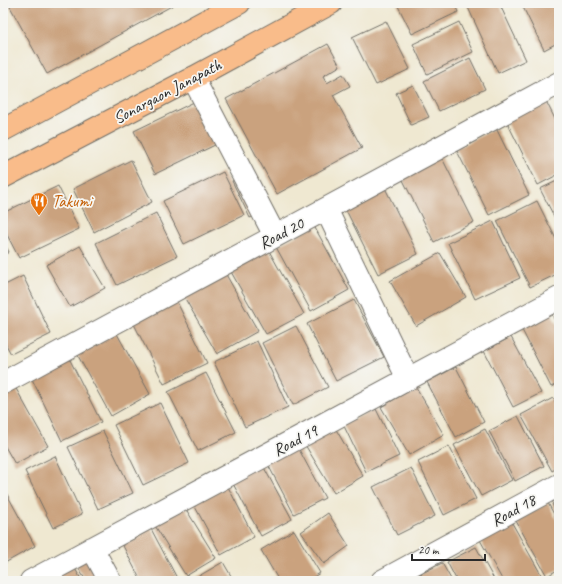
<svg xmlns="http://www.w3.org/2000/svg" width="562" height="584" viewBox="0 0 562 584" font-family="Caveat,sans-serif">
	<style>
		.building { fill: #caa27e }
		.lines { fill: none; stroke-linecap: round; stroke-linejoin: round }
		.minor-casing { stroke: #706d65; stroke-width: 24 }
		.major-casing { stroke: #706d65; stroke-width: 24 }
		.minor { stroke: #fff; stroke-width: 22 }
		.major { stroke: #f9bc8a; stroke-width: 22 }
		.labels { text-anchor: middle; stroke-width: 3.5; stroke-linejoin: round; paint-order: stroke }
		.street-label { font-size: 17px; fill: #2b2b2b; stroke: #f6f6f2 }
		.food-label { font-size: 17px; fill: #c56008; stroke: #f6f6f2; text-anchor: start }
	</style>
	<rect width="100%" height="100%" fill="#f6f6f2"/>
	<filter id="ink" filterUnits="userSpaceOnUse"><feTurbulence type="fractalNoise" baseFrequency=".025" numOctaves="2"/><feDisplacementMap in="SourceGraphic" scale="8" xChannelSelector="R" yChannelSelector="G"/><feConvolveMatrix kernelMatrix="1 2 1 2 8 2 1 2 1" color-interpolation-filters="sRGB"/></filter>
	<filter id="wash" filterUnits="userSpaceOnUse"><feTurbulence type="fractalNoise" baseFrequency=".012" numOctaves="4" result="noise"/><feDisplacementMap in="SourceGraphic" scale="16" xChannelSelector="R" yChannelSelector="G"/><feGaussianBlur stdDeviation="0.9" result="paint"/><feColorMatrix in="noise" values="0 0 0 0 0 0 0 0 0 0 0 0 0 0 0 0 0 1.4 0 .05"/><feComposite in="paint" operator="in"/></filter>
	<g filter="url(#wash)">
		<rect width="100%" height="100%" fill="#efe8d1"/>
		<g id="blocks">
			<!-- building -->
			<path class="building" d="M8,3H177L47,74Z
				M400,3H454L458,12L412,34L397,4Z
				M466,3H499L526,60L498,73Z
				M521,3H559V42L544,50Z
				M386,21L410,69L376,85L352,37Z
				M459,22L473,52L427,74L413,44Z
				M328,44L340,66L323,76L327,83L343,74L350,86L333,95L362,148L277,194L226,99Z
				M470,58L485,89L439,111L424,81Z
				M413,85L429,117L411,125L396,93Z
				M545,99L559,127V174L538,185L505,118Z
				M194,102L215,145L155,174L134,131Z
				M496,128L529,195L489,215L456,149Z
				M441,156L474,222L434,242L401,176Z
				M131,160L152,202L94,232L73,189Z
				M223,172L244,215L184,244L163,201Z
				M241,176L258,214L250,218L232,181Z
				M559,180V226L540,189Z
				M58,186L79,229L19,258L3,227V213Z
				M385,188L418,254L378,274L345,208Z
				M537,201L559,245V273L530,287L497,221Z
				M156,213L177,256L117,285L96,243Z
				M493,221L520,278L475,299L448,243Z
				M314,226L349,290L311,311L276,247Z
				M3,241L9,252L3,256Z
				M80,246L105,288L70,307L46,265Z
				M268,249L304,314L266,334L230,270Z
				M440,253L466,297L416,326L390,281Z
				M224,271L258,331L217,354L183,295Z
				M23,276L51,334L11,354L3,339V286Z
				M176,300L207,363L164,384L133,322Z
				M354,300L384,357L336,381L307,324Z
				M551,313L559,328V383L551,387L521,328Z
				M296,326L328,387L293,405L262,343Z
				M116,332L150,394L111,416L77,354Z
				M511,337L541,393L513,407L484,351Z
				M257,341L288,407L245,427L214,362Z
				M70,360L101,422L62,441L32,379Z
				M456,367L484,422L456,437L427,382Z
				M206,373L236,432L198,451L168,392Z
				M14,385L48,446L15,464L3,443V391Z
				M416,387L444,435L409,455L381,407Z
				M553,398L559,408V467L552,471L521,415Z
				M160,403L189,463L143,485L114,425Z
				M376,409L399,456L366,472L343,424Z
				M518,416L544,466L515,481L489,431Z
				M334,426L363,476L334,493L304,443Z
				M485,429L512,480L481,496L454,445Z
				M103,431L133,493L98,509L68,447Z
				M295,442L325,498L294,514L265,459Z
				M449,446L476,499L444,515L418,462Z
				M55,456L82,514L53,528L25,471Z
				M262,464L292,519L261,536L231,480Z
				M411,468L435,516L397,535L373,487Z
				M227,485L254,537L221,555L193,503Z
				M3,487L35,546L3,564Z
				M559,500V517L552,504Z
				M548,503L559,524V569L547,576L516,521Z
				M184,506L216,558L186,576L154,524Z
				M328,513L349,546L324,564L301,532Z
				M512,523L543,578L538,581H503L480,540Z
				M149,525L178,580L176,581H141L120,540Z
				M294,530L320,573L307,581H279L261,550Z
				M476,547L495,581H457L447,562Z
				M89,556L104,581H86L76,564Z
				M223,562L234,581H192V580Z
				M442,563L452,581H414L413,578Z
				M73,565L82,581H64L59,573Z"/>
		</g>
	</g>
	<g filter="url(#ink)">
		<use href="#blocks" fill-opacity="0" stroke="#706d65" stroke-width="1"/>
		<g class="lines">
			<!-- minor casing -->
			<g class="minor-casing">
				<path id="minor" d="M193,78L275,236
					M326,209L408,379
					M3,383L559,83
					M92,548L110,581
					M31,581L559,298
					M382,581L559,485"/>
			</g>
			<!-- major casing -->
			<g class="major-casing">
				<path id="major" d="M3,130L239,3
					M3,177L193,78L331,3"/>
			</g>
			<!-- minor -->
			<use href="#minor" class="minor"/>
			<!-- major -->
			<use href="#major" class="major"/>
		</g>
	</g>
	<!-- icons -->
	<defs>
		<g id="restaurant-pin" transform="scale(0.9)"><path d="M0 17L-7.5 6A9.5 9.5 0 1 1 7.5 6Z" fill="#e8710a" stroke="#f6f6f2"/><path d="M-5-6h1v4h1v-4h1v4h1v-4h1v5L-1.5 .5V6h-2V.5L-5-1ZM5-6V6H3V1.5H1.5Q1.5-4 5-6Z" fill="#fff"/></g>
	</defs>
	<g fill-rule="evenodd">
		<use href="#restaurant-pin" x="39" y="201"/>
	</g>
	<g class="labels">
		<!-- street labels -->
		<g class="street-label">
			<text transform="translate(167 91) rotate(-28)" y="6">Sonargaon Janapath</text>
			<text transform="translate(281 233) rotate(-28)" y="6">Road 20</text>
			<text transform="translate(295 440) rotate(-28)" y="6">Road 19</text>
			<text transform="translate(513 510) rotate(-29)" y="6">Road 18</text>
		</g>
		<!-- food labels -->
		<g class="food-label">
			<text x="52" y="207">Takumi</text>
		</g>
	</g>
	<!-- margin -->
	<rect width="562" height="584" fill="none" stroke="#f6f6f2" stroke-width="16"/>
	<!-- scale -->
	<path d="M412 554v6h73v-6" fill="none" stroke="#2b2b2b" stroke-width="2"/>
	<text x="418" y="554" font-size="12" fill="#2b2b2b" stroke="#f6f6f2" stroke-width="3" paint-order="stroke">20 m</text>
</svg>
